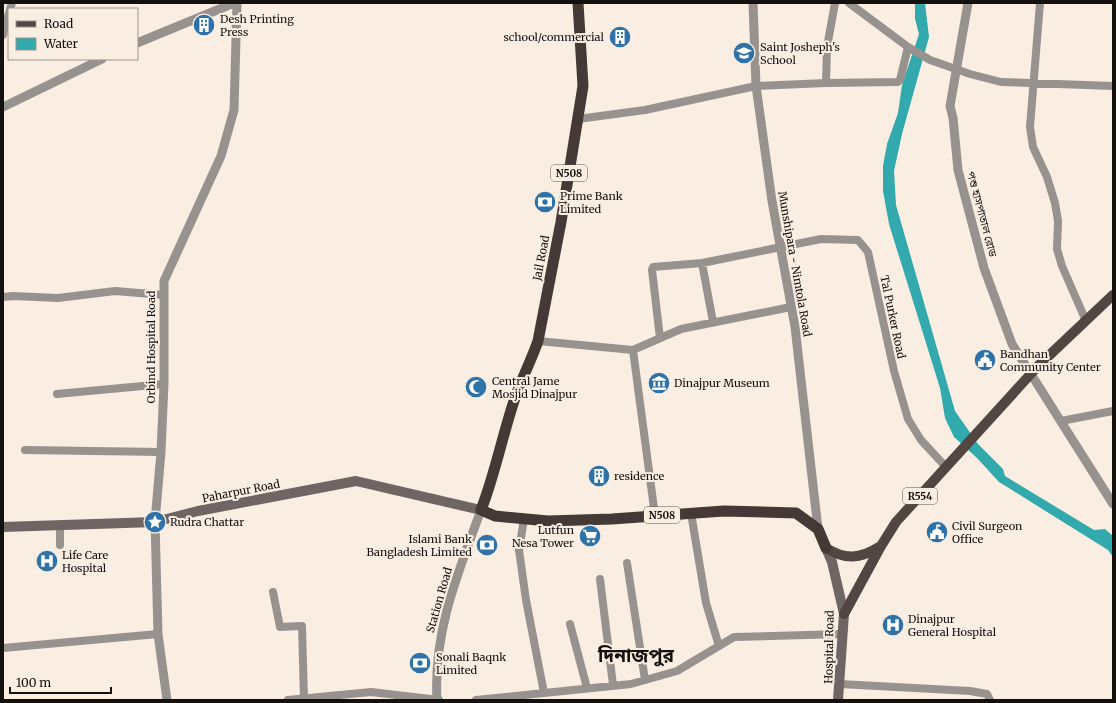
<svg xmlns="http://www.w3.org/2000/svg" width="1116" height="703" viewBox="0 0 1116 703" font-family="Merriweather,'Noto Sans Bengali',serif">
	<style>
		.water { fill: #32a9ac }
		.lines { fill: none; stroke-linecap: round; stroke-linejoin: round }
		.minor { stroke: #98928f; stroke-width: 8 }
		.tertiary { stroke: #98928f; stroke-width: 9 }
		.secondary { stroke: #6f6562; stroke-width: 10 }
		.primary { stroke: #514642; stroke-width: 10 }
		.trunk { stroke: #453935; stroke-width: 11 }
		.labels { text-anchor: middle; stroke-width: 4; stroke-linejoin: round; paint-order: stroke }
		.shield { fill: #faeee3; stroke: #59534d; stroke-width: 1 }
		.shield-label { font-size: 10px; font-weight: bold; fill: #14100d }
		.poi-label { font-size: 11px; fill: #14100d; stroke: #faeee3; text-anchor: start }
		.street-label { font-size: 11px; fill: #14100d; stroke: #faeee3 }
		.town-label { font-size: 19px; font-weight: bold; fill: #14100d; stroke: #faeee3 }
	</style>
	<rect width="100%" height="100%" fill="#faeee3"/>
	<!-- water -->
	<path class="water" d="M915,3H925L929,37L902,134L894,171L896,205L955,411L978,444L1003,469L1005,476L1094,530L1105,529L1113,536V557L1108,550L999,482L977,458L954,437L945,418L940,388L889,224L883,191V166L887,144L898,113L902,85L919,34L915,19Z"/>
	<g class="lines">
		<!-- minor -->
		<path class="minor" d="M849,3L908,47L930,60L970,74L1001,82L1113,86
			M1040,3L1030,127L1033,147L1047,177L1055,203L1058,221L1057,249L1062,266L1086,321
			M10,9L12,3
			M3,35L9,13
			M826,83L898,82L900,80L908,47
			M578,119L645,110L756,86L826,83L827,47L835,3
			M702,263L713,322
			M3,297L13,296L58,298L115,291L163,295
			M660,338L652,270L653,267L702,263L821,239L858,240L868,252L894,371L908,419L921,440L946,467
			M538,341L633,350L681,329L791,307
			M633,350L655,516
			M57,394L164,384
			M1061,421L1113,411
			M25,450L161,452
			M691,513L706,603L719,646
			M524,519L519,550L526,600L544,693
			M60,525V545
			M627,563L645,680
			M600,579L613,685
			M273,592L280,627L302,626L304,699
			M570,624L587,688
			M3,648L158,634
			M840,684L970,691L987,694L990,700
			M288,700L371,692L439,700
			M476,700L631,684L677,671L734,637L843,634"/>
		<!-- tertiary -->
		<path class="tertiary" d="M753,3L756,86L772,201L795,327L818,529
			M968,3L950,106L953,118L958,170L984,268L1012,344L1113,504
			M137,43L234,3
			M3,107L102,59
			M167,700L158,634L155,522L161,452L164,384V281L221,156L234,110L237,3
			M437,700C433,632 458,573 481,510"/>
		<!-- secondary -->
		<path class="secondary" d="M3,527L155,522L198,511L356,481L481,510
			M826,548L832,562L844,614L838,700"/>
		<!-- primary -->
		<path class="primary" d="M826,548C845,560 860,559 879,547
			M844,614L881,546L896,522L1038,366L1113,295"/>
		<!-- trunk -->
		<path class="trunk" d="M578,3L583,86L561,222L538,341C531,361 521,380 514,401C502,437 495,474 481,510L495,516L548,521L612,519L724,511L796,513L818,529L826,548"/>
	</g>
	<!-- icons -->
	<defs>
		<g id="building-disc" transform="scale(1.15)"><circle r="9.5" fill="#2f72a8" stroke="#faeee3"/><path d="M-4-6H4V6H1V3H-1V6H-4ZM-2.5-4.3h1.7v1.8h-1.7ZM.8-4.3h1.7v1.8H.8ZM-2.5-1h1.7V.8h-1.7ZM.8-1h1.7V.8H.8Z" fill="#fff"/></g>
		<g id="school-disc" transform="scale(1.15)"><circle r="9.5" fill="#2f72a8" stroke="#faeee3"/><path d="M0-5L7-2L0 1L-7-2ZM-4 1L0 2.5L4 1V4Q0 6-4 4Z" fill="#fff"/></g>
		<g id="bank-disc" transform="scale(1.15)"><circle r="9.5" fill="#2f72a8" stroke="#faeee3"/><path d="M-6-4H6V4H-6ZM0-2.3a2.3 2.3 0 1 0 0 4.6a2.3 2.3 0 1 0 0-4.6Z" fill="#fff"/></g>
		<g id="civic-disc" transform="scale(1.15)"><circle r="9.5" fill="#2f72a8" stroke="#faeee3"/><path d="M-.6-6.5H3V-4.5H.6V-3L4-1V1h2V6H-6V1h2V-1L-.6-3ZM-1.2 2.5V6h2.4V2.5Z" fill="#fff"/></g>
		<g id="museum-disc" transform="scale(1.15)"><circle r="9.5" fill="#2f72a8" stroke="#faeee3"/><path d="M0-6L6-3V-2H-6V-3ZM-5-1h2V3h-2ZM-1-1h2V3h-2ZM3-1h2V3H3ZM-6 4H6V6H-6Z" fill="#fff"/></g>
		<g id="mosque-disc" transform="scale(1.15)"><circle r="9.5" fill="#2f72a8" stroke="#faeee3"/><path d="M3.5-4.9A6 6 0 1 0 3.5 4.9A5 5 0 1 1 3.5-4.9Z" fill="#fff"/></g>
		<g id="sight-disc" transform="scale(1.15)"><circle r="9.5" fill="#2f72a8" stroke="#faeee3"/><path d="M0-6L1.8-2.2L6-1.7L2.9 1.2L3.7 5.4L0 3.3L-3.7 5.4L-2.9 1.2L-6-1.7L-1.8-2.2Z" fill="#fff"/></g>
		<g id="supermarket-disc" transform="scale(1.15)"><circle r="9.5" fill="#2f72a8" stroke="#faeee3"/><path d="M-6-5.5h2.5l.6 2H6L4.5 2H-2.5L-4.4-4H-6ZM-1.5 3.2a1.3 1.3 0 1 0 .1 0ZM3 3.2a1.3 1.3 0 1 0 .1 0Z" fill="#fff"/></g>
		<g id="hospital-disc" transform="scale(1.15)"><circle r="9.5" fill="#2f72a8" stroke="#faeee3"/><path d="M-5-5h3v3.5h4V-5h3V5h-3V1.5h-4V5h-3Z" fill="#fff"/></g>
	</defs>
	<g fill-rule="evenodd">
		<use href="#building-disc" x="204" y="25"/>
		<use href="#building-disc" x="620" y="37"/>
		<use href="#school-disc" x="744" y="53"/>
		<use href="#bank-disc" x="545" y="202"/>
		<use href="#civic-disc" x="985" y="360"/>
		<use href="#museum-disc" x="659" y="383"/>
		<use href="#mosque-disc" x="476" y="387"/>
		<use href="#building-disc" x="599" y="476"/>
		<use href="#sight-disc" x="155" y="522"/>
		<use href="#civic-disc" x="937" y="532"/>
		<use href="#supermarket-disc" x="590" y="536"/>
		<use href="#bank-disc" x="487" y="545"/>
		<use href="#hospital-disc" x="47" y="561"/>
		<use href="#hospital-disc" x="893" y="625"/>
		<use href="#bank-disc" x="420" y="663"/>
	</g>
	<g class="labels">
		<!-- shield labels -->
		<g class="shield">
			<rect x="551" y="165" width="36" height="16" rx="3"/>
			<rect x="903" y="488" width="34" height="16" rx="3"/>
			<rect x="644" y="507" width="36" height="16" rx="3"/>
		</g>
		<g class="shield-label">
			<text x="569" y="177">N508</text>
			<text x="920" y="500">R554</text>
			<text x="662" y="519">N508</text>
		</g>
		<!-- poi labels -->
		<g class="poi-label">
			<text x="220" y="23">Desh Printing<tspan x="220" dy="13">Press</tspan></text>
			<text x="604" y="41" text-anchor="end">school/commercial</text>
			<text x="760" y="51">Saint Josheph's<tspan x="760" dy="13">School</tspan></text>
			<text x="560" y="200">Prime Bank<tspan x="560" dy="13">Limited</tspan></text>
			<text x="1000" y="358">Bandhan<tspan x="1000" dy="13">Community Center</tspan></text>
			<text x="492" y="385">Central Jame<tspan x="492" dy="13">Mosjid Dinajpur</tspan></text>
			<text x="674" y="387">Dinajpur Museum</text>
			<text x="614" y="480">residence</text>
			<text x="170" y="526">Rudra Chattar</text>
			<text x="952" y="530">Civil Surgeon<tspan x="952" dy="13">Office</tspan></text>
			<text x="574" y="534" text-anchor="end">Lutfun<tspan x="574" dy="13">Nesa Tower</tspan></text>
			<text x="472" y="543" text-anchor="end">Islami Bank<tspan x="472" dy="13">Bangladesh Limited</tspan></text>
			<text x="62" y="559">Life Care<tspan x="62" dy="13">Hospital</tspan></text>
			<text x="908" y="623">Dinajpur<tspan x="908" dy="13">General Hospital</tspan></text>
			<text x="436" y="661">Sonali Baqnk<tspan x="436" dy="13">Limited</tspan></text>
		</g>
		<!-- street labels -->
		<g class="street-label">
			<text transform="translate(982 214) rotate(75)" y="4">পশু হাসপাতাল রোড</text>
			<text transform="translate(541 258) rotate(-79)" y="4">Jail Road</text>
			<text transform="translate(795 264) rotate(80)" y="4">Munshipara - Nimtola Road</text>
			<text transform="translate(893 317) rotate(78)" y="4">Tal Purker Road</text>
			<text transform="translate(151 347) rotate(-90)" y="4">Orbind Hospital Road</text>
			<text transform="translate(241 491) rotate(-11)" y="4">Paharpur Road</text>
			<text transform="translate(439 600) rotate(-74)" y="4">Station Road</text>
			<text transform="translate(829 647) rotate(-89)" y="4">Hospital Road</text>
		</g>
		<!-- town labels -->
		<g class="town-label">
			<text x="636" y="662">দিনাজপুর</text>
		</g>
	</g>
	<!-- border -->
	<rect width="1116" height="703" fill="none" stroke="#14100d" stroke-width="8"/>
	<!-- legend -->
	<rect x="8" y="8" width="130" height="52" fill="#faeee3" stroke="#9e958d"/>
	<rect x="16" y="21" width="20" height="6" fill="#514642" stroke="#9e958d"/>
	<text x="44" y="28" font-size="12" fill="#14100d">Road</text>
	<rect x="16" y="38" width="20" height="12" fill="#32a9ac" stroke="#9e958d"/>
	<text x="44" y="48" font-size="12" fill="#14100d">Water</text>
	<!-- scale -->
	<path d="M10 687v6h101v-6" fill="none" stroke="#14100d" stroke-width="2"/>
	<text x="16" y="687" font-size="12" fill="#14100d" stroke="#faeee3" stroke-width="3" paint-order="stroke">100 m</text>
</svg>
